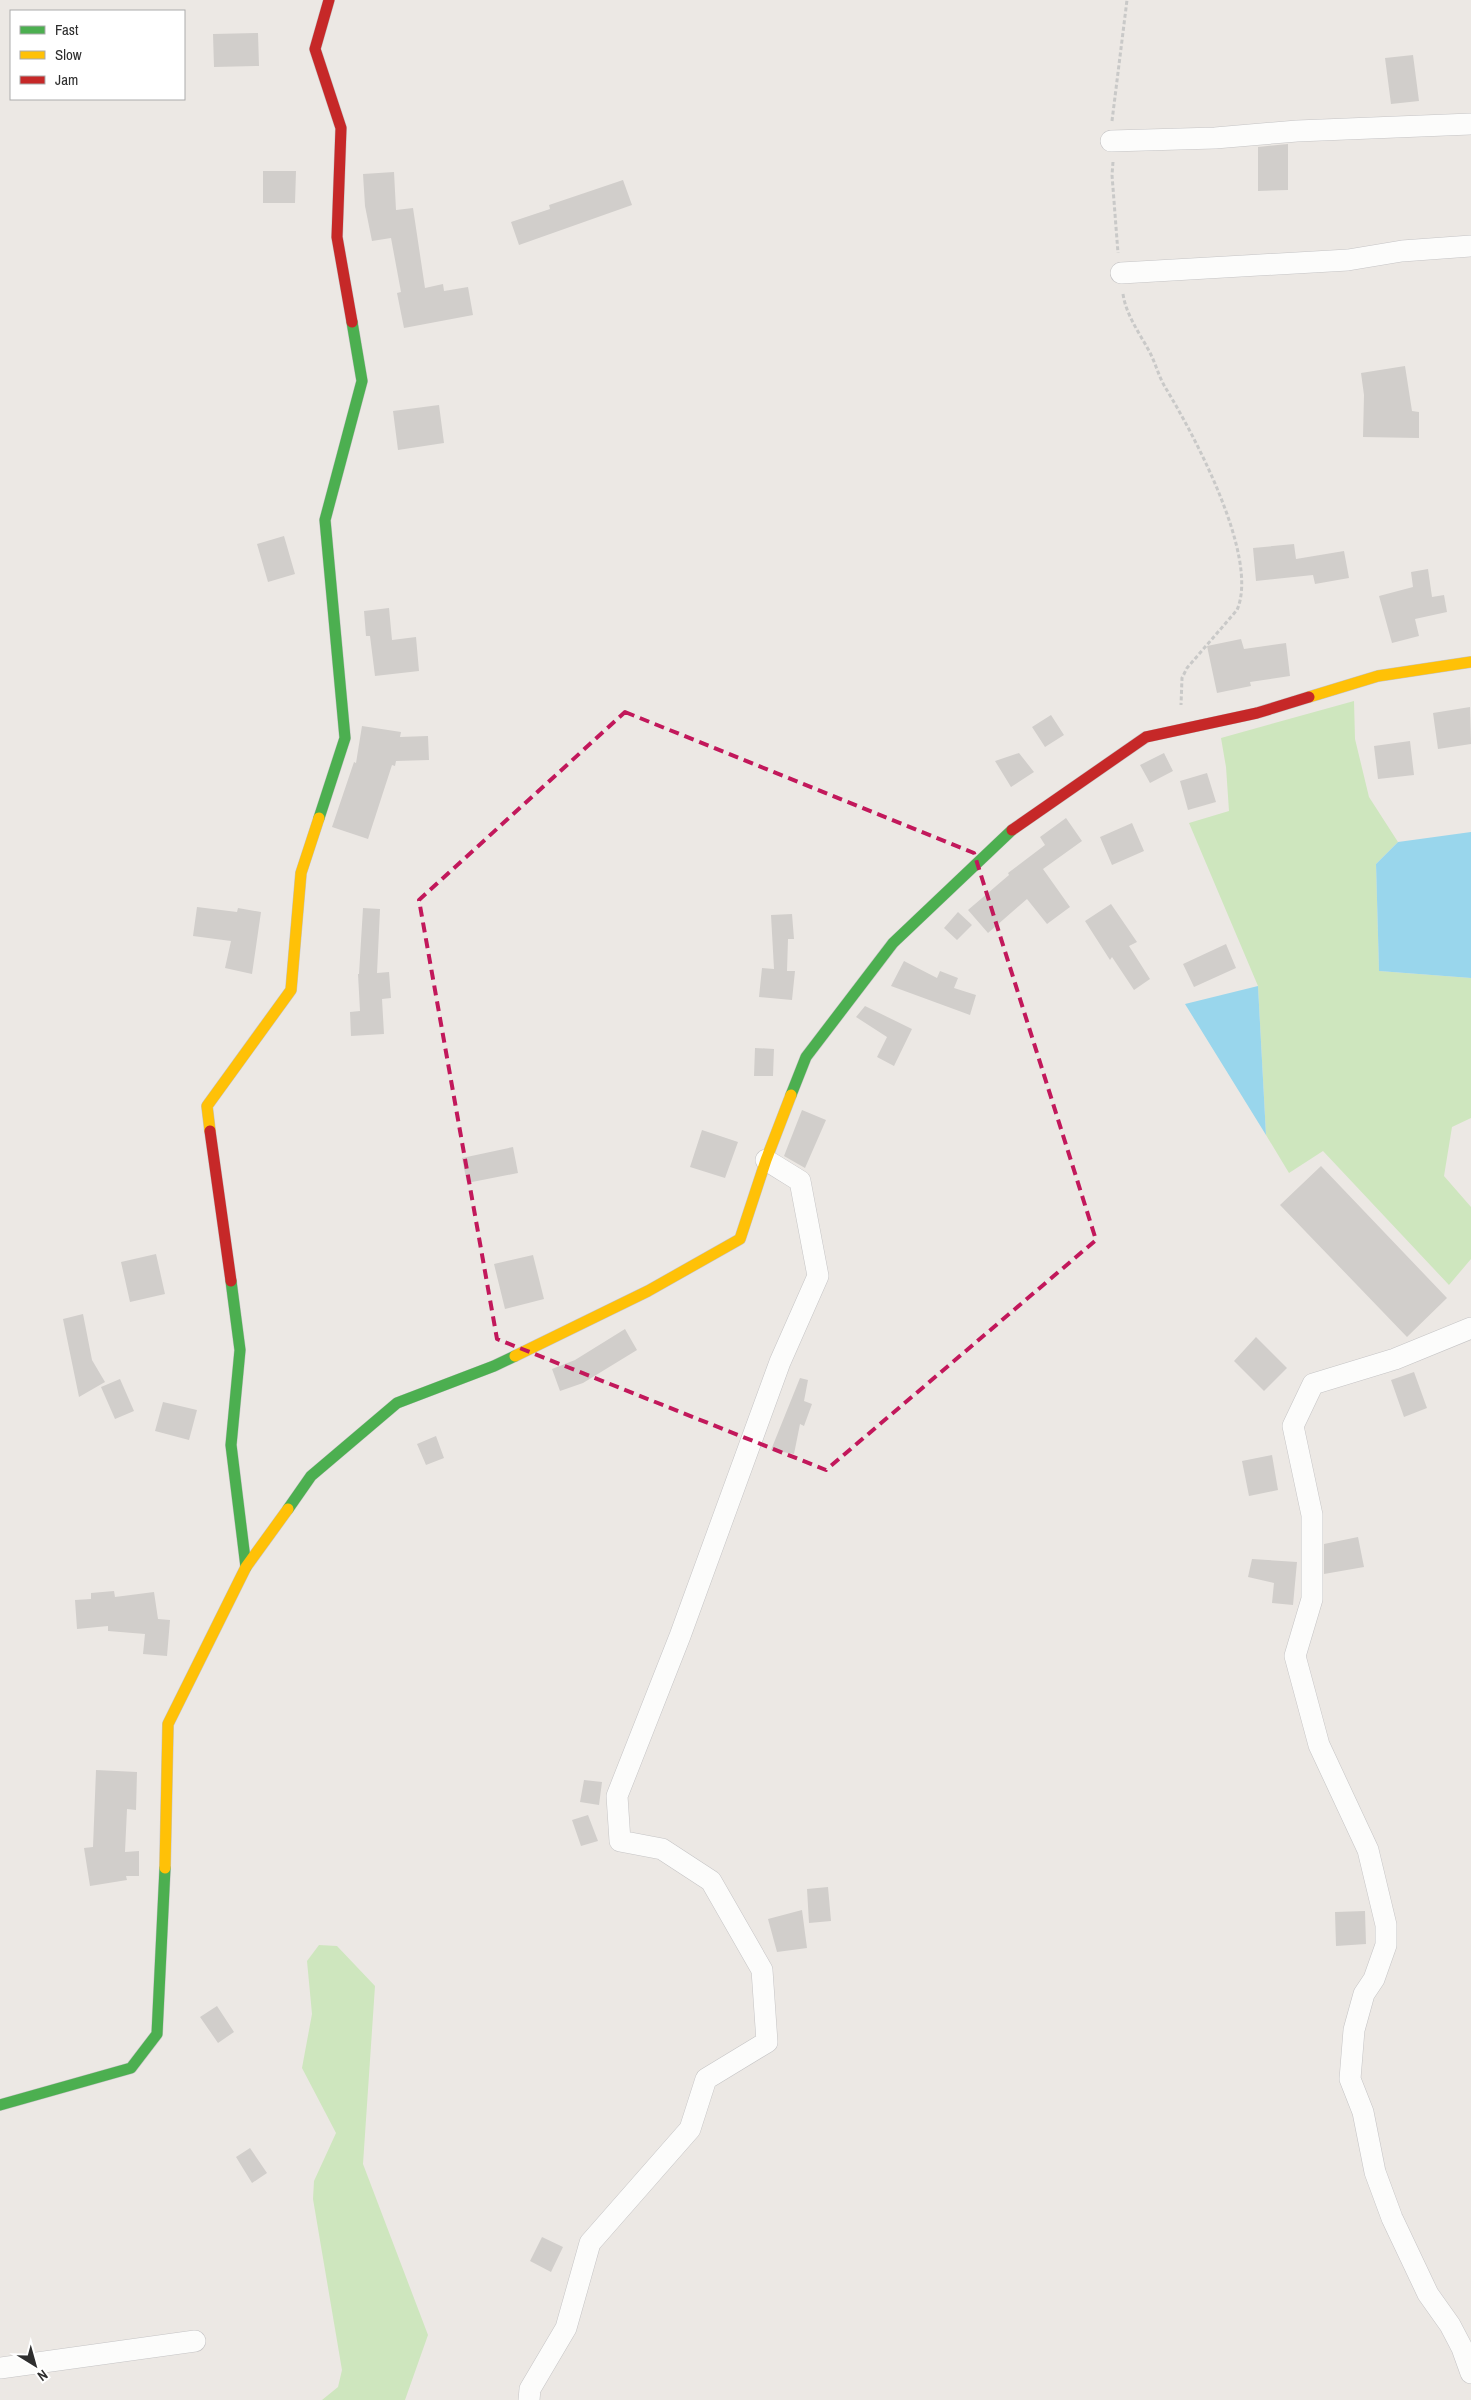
<svg xmlns="http://www.w3.org/2000/svg" width="1471" height="2400" viewBox="0 0 1471 2400" font-family="'Archivo Narrow',sans-serif">
	<style>
		.green { fill: #cee6be }
		.water { fill: #99d6ec }
		.building { fill: #d1cecb }
		.lines { fill: none; stroke-linecap: round; stroke-linejoin: round }
		.street-casing { stroke: #c5c4c5; stroke-width: 22 }
		.fast-casing { stroke: #c5c4c5; stroke-width: 12 }
		.slow-casing { stroke: #c5c4c5; stroke-width: 12 }
		.jam-casing { stroke: #c5c4c5; stroke-width: 12 }
		.path { stroke: #c9c9c8; stroke-width: 3; stroke-dasharray: 4 2.5; stroke-linecap: butt }
		.street { stroke: #fcfcfb; stroke-width: 21 }
		.fast { stroke: #4caf50; stroke-width: 11 }
		.slow { stroke: #ffc107; stroke-width: 11 }
		.jam { stroke: #c62828; stroke-width: 11 }
		.marked { fill: none; stroke: #c2185b; stroke-width: 4; stroke-dasharray: 10 6; stroke-linejoin: round }
	</style>
	<rect width="100%" height="100%" fill="#ece8e4"/>
	<!-- green -->
	<path class="green" d="M1354,701L1355,739L1369,797L1398,842L1376,864L1379,971L1471,978V1118L1452,1127L1444,1176L1471,1207V1259L1449,1285L1323,1151L1289,1173L1266,1135L1258,986L1189,823L1229,811L1226,767L1221,738Z
		M319,1945L337,1946L375,1986L363,2164L428,2335L405,2400H322L338,2387L342,2370L313,2199L314,2181L336,2133L302,2068L312,2014L307,1961Z"/>
	<!-- water -->
	<path class="water" d="M1471,832V978L1379,971L1376,864L1398,842Z
		M1258,986L1266,1135L1185,1004Z"/>
	<!-- building -->
	<path class="building" d="M258,33L259,66L214,67L213,34Z
		M1413,55L1419,101L1391,104L1385,58Z
		M1288,144V190L1258,191V147Z
		M263,171H296L295,203H263Z
		M394,172L396,210L413,208L425,288L443,284L444,291L468,287L473,315L404,328L397,293L401,292L391,238L372,241L365,206L363,174Z
		M623,180L632,205L519,245L511,222L550,209L549,205Z
		M1405,366L1412,411L1419,412V438L1363,437L1364,395L1361,373Z
		M439,405L444,443L398,450L393,411Z
		M284,536L295,574L268,582L257,544Z
		M1294,544L1296,559L1344,551L1349,578L1315,584L1313,575L1256,581L1253,548Z
		M1428,569L1432,597L1444,595L1447,612L1415,619L1419,636L1392,643L1379,596L1413,587L1411,572Z
		M389,608L392,640L416,637L419,671L375,676L370,636H366L364,611Z
		M1241,639L1244,649L1286,643L1290,676L1250,682L1251,686L1217,693L1207,646Z
		M1470,707L1471,744L1438,749L1433,713Z
		M1051,715L1064,735L1045,747L1032,727Z
		M362,726L401,732L400,737L428,736L429,760L396,761L395,766L392,765L368,839L332,827L354,762L356,763Z
		M1410,741L1414,775L1378,779L1374,746Z
		M1019,753L1034,772L1011,787L995,761Z
		M1164,753L1173,771L1150,783L1140,765Z
		M1207,773L1216,802L1188,810L1180,781Z
		M1066,818L1082,841L1043,869L1070,907L1047,924L1027,899L988,933L968,910L1009,875L1008,873L1045,845L1040,837Z
		M1132,823L1144,851L1112,865L1100,837Z
		M1111,904L1137,942L1129,946L1150,979L1134,990L1112,957L1110,960L1085,921Z
		M197,907L237,912L238,908L261,912L252,974L225,968L231,941L193,936Z
		M363,908L380,909L377,973L389,972L391,998L382,999L384,1034L351,1036L350,1012L360,1011L358,974H359Z
		M958,912L972,925L957,940L944,928Z
		M792,914L794,939H788L787,971H795L792,1000L759,997L762,968L774,969L771,915Z
		M1226,944L1236,968L1194,987L1183,964Z
		M904,961L937,978L940,971L958,978L954,988L976,995L970,1015L891,986Z
		M865,1006L912,1029L894,1066L877,1057L887,1037L856,1017Z
		M755,1048L774,1049L773,1076H754Z
		M802,1110L826,1120L805,1168L784,1156Z
		M702,1130L738,1142L725,1178L690,1167Z
		M513,1147L518,1173L467,1183L462,1158Z
		M1321,1166L1447,1298L1407,1337L1280,1205Z
		M156,1254L165,1294L130,1302L121,1262Z
		M533,1255L544,1299L505,1309L494,1264Z
		M83,1314L92,1360L105,1382L79,1397L63,1319Z
		M625,1329L637,1350L583,1383L560,1391L552,1369L575,1360Z
		M1256,1337L1287,1368L1264,1391L1234,1361Z
		M1414,1372L1427,1408L1404,1417L1391,1380Z
		M800,1378L808,1380L804,1401L812,1404L804,1426L800,1424L794,1454L771,1450Z
		M120,1379L134,1411L115,1419L101,1387Z
		M163,1402L197,1410L189,1440L155,1431Z
		M436,1436L444,1458L426,1465L417,1444Z
		M1272,1455L1278,1490L1249,1496L1242,1461Z
		M1358,1537L1364,1567L1324,1574V1544Z
		M1252,1559L1297,1562L1293,1605L1272,1603L1274,1583L1248,1577Z
		M114,1591L115,1597L154,1592L158,1619L170,1620L167,1656L143,1654L145,1634L108,1631V1626L77,1629L75,1600L91,1599V1593Z
		M96,1770L137,1772L136,1810L127,1809L125,1852L139,1851V1876H126L127,1880L90,1886L84,1848L93,1847Z
		M584,1780L602,1782L599,1805L580,1802Z
		M588,1815L598,1841L581,1846L572,1820Z
		M828,1887L831,1921L809,1923L807,1889Z
		M802,1910L807,1948L777,1952L768,1919Z
		M1365,1911L1366,1944L1336,1946L1335,1912Z
		M217,2006L234,2032L218,2043L200,2017Z
		M250,2148L267,2173L252,2183L236,2157Z
		M542,2237L563,2247L551,2272L530,2261Z"/>
	<g class="lines">
		<!-- street casing -->
		<g class="street-casing">
			<path id="street" d="M1111,141L1215,138L1297,131L1471,124
				M1121,273L1348,260L1402,251L1471,246
				M1471,1328L1395,1359L1313,1384L1293,1426L1312,1515V1599L1295,1656L1319,1745L1368,1850L1386,1925V1945L1374,1979L1364,1994L1354,2030L1350,2079L1363,2112L1375,2172L1392,2218L1428,2294L1450,2325L1462,2348L1471,2373
				M0,2368L195,2341
				M529,2400L530,2389L566,2328L590,2243L690,2129L706,2079L767,2042L762,1970L711,1881L662,1849L620,1841L617,1796L680,1636L780,1362L818,1276L800,1181L766,1160"/>
		</g>
		<!-- fast casing -->
		<g class="fast-casing">
			<path id="fast" d="M319,818L345,738L325,520L362,381L352,322
				M791,1095L806,1057L893,943L1012,830
				M231,1281L240,1350L231,1445L246,1567
				M288,1509L311,1476L397,1403L494,1366L515,1356
				M0,2105L131,2068L157,2034L165,1868"/>
		</g>
		<!-- slow casing -->
		<g class="slow-casing">
			<path id="slow" d="M1309,697L1378,676L1471,662
				M210,1131L207,1106L291,990L301,873L319,818
				M515,1356L648,1291L740,1239L766,1160L791,1095
				M165,1868L168,1724L246,1567L288,1509"/>
		</g>
		<!-- jam casing -->
		<g class="jam-casing">
			<path id="jam" d="M329,0L315,49L341,128L337,237L352,322
				M1012,830L1146,737L1257,713L1309,697
				M210,1131L231,1281"/>
		</g>
		<!-- path -->
		<path class="path" d="M1112,121L1127,0
			M1113,162L1112,175L1118,253
			M1123,294C1126,314 1138,331 1148,349C1155,361 1158,375 1165,387C1193,433 1260,557 1237,610L1187,668L1182,678L1181,705"/>
		<!-- street -->
		<use href="#street" class="street"/>
		<!-- fast -->
		<use href="#fast" class="fast"/>
		<!-- slow -->
		<use href="#slow" class="slow"/>
		<!-- jam -->
		<use href="#jam" class="jam"/>
	</g>
	<!-- marked area -->
	<path class="marked" d="M625,712L974,853L1096,1240L826,1470L497,1339L419,900Z"/>
	<!-- legend -->
	<rect x="10" y="10" width="175" height="90" fill="#ffffff" stroke="#ababab"/>
	<rect x="20" y="26" width="25" height="8" fill="#4caf50" stroke="#ababab"/>
	<text x="55" y="35" font-size="15" fill="#2e2e2e">Fast</text>
	<rect x="20" y="51" width="25" height="8" fill="#ffc107" stroke="#ababab"/>
	<text x="55" y="60" font-size="15" fill="#2e2e2e">Slow</text>
	<rect x="20" y="76" width="25" height="8" fill="#c62828" stroke="#ababab"/>
	<text x="55" y="85" font-size="15" fill="#2e2e2e">Jam</text>
	<!-- north arrow -->
	<g transform="translate(35 2365) rotate(143)" stroke="#ffffff" stroke-width="4" paint-order="stroke">
	<path d="M0-4L9 19L0 12L-9 19Z" fill="#2e2e2e"/>
	<text y="-8" font-size="14" font-weight="bold" text-anchor="middle" fill="#2e2e2e">N</text>
	</g>
</svg>
